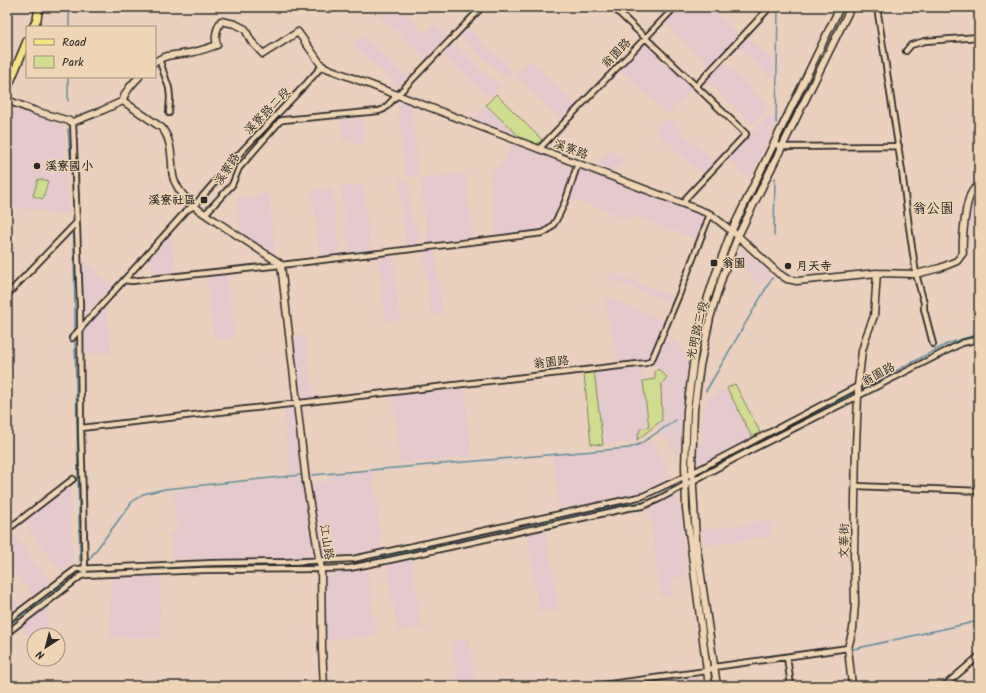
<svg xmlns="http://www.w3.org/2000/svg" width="986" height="693" viewBox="0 0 986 693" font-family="Kalam,'LXGW WenKai TC',sans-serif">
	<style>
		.built { fill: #e4cacc }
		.green { fill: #d0dd90; stroke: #7e845e }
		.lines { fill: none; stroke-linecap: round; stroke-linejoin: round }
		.stream { stroke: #608c9b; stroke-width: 1.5 }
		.street-casing { stroke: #2b2b2b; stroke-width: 8 }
		.secondary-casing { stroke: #2b2b2b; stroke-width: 9 }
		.primary-casing { stroke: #2b2b2b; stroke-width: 10 }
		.street { stroke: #edd5b5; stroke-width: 4.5 }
		.secondary { stroke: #edd5b5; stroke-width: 6 }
		.primary { stroke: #f4e382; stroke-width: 7 }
		.poi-dot { fill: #2b2b2b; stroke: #edd5b5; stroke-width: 1.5 }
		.labels { text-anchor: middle; stroke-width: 3; stroke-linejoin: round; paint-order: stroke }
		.street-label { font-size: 12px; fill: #2b2b2b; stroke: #edd5b5 }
		.poi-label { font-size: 12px; font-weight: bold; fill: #2b2b2b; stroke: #edd5b5; text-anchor: start }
		.quarter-label { font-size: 14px; fill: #2b2b2b; stroke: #edd5b5 }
	</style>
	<rect width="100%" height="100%" fill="#e9d0bf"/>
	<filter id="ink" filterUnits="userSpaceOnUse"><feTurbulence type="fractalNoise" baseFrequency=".025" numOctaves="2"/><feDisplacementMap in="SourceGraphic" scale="8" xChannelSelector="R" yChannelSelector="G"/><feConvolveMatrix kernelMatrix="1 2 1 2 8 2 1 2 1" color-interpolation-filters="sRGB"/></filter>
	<g filter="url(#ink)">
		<!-- built -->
		<path class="built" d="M387,7H397L424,33L434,24L447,37L426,59L379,15Z
			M676,7H709L739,35L710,67L663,20Z
			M465,26L514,72L507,80L458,34Z
			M362,35L408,78L399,87L353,44Z
			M747,36L774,61L773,80L738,46Z
			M645,40L694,86L668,114L619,68Z
			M451,41L500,87L490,98L441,52Z
			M529,60L578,107L563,122L515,75Z
			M723,62L769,106L752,124L706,80Z
			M397,100L411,105L419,176L406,177Z
			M7,105L64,126L70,215L7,206Z
			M486,105L521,138L474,122L473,119Z
			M362,115L364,143L351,144L350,140L343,141L341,117Z
			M770,115L773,117L775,123V128L749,179L728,158Z
			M667,118L715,163L703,175L655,130Z
			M513,141L573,165L575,169L553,225L548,230L496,237L489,171L500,167L502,165Z
			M608,149H610L623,162L612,173L607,171L598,164Z
			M580,168L703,215L704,217L696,239L632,215L630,220L568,197L578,169Z
			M466,173L473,239L428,244L421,178Z
			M407,179L412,223H417L420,245L406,246L399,180Z
			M363,184L370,250L348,252L341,186Z
			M332,187L339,253L320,256L312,190Z
			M979,190V227L969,226L972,205L976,192Z
			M269,194L275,257L241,234L236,198Z
			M171,234L176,272L154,274L150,258Z
			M435,247L442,314L431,316L424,248Z
			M741,248L771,273L762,285L736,262L734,259Z
			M392,252L400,319L385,321L378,256Z
			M80,258L110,284L111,288L81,317Z
			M226,272L235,338L214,340L207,275Z
			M611,273L675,297L673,303L609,278Z
			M604,296L665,321L650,359L648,360L619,363Z
			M105,305L111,352L84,355L82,329Z
			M666,333L681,347L680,349L688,357L678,461L658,423L662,420L661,385L667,377L654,365Z
			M306,335L313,398L298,399L292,337Z
			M642,369L649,427L640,429L637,440L603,445L594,371Z
			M464,386L472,456L401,463L392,394Z
			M727,388L752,437L701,463L699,462L696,445L704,439L702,433L703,409L706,406L707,402L709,399Z
			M295,405L303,473L290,474L283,407Z
			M652,441L670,476L637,493L559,510L552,456L631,449Z
			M373,471L381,548L346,557L322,558L309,485L331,480V474Z
			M303,476L316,558L172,559L169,532H178L173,491Z
			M68,485L70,488L73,561L71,564L62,572L23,521Z
			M674,492L678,493L687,575L672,578L674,596H661L649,509Z
			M769,521L771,537L704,545L702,530Z
			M546,528L558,610L539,612L527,531Z
			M10,531L50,582L33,596L7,562V533Z
			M411,557L422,628L397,632L387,561Z
			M366,565L376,635L326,640L323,580L324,573L326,570Z
			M160,574V638L110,637L111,575Z
			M7,590L19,606L7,615Z
			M47,604L48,635H25L23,622Z
			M469,639L475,686H459L452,642Z
			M698,677L699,686H634Z"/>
		<!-- green -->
		<path class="green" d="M496,94L542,140L537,144L521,138L486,105Z
			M38,179L48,181L43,199L33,196Z
			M658,369L667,377L661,385L662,420L637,440L640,429L649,427L643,381L655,379V372Z
			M594,371L603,445L591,444L584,374Z
			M735,384L760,432L752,437L727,388Z"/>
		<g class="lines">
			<!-- stream -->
			<path class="stream" d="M69,27V7
				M68,101V77
				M776,123L778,8
				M68,129L74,205V223
				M74,233L75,329
				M774,236L775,178
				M75,341L80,561
				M862,389L947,344L962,339L979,334
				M706,391L772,278
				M699,474L854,393
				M312,475L629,448L640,444L676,420
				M88,561L132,502L143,494L165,489L301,475
				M257,565L317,566
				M325,566L351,565L493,532L620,505L646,502L676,486
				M90,571L105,570
				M7,626L80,571
				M849,650L979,621
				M830,653L846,651"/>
			<!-- street casing -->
			<g class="street-casing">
				<path id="street" d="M613,7L746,134L687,197L683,204
					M877,7L902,171L909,227L916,274L924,303V309L933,344
					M906,51L911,45L925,41L979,37
					M159,59L169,88L170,97L169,113
					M696,86L770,7
					M73,122L80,305L81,428L85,571
					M774,144L781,147L899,146
					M539,149L675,7
					M205,214L232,185L239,168L280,121L283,120L379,111L384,109L482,7
					M124,280L132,281L281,265L543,233C547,231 550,229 553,225C565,208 571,183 578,163
					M7,295L76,223
					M72,338L187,210L194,206L241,152L306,84L322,66
					M81,428L646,363L650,361L653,357L679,295L710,214
					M856,486L979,491
					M7,530L73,479
					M7,621L76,569L212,563L286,562L353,559L643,496L692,473L858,386
					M7,633L81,576L85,575L204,570L321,569L350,568L390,560L628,508L643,506L659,499L751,450L858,396L962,343L979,339
					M787,657L791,686
					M595,686L707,671L714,667L848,648
					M944,686L979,656"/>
			</g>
			<!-- secondary casing -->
			<g class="secondary-casing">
				<path id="secondary" d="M155,62C165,54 177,55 189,53C198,52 208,48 217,45C214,37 217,28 221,21L235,24L245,29L251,41L263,54L298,32L322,66L329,69L710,214L738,236L778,273L787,279L797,281L877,273L916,274L940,268L957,261L963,253C962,241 965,202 972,192C973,189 976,188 979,186
					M7,100L35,111L73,122L101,111L123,101C124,92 133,83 139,77
					M123,101L162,128C170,138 171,151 172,163C172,170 172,178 176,184C186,205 210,217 229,230C245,240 261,251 278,262L281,265L306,481L321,569L322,649L324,686
					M709,686L686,509L685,466L687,410L694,357L702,319L708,297L716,273L731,232L840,7
					M717,686L696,541L692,468L694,410L700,366L710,318L723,275L738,236L851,7
					M852,686L848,648L853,629L855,604L854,557L856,446L858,396V386L862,351L866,337L874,316L877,273"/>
			</g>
			<!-- primary casing -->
			<g class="primary-casing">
				<path id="primary" d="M33,27L37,19L39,7
					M7,89L27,41"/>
			</g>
			<!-- street -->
			<use href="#street" class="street"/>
			<!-- secondary -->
			<use href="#secondary" class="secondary"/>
			<!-- primary -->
			<use href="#primary" class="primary"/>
		</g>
	</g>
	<!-- markers -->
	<g class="poi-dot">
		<circle cx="37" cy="166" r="4"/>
		<rect x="200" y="196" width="8" height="8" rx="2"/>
		<rect x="710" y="259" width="8" height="8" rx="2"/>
		<circle cx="788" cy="266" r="4"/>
	</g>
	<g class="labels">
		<!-- street labels -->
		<g class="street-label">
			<text transform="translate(616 53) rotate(-46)" y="4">翁園路</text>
			<text transform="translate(267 111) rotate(-46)" y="4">溪寮路二段</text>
			<text transform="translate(571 149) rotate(20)" y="4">溪寮路</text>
			<text transform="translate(227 169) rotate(-57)" y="4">溪寮路</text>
			<text transform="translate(697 330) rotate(-77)" y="4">光明路三段</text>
			<text transform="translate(551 362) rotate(-6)" y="4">翁園路</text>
			<text transform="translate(878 374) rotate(-28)" y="4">翁園路</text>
			<text transform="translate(844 541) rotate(-89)" y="4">文華街</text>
			<text transform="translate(327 542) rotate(81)" y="4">江山路</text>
		</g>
		<!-- poi labels -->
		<g class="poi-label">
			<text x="45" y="170">溪寮國小</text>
			<text x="196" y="204" text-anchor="end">溪寮社區</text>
			<text x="722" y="267">翁園</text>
			<text x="796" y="270">月天寺</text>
		</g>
		<!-- quarter labels -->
		<g class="quarter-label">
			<text x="933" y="213">翁公園</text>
		</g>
	</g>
	<!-- margin -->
	<rect width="986" height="693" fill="none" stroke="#edd5b5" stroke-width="24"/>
	<rect x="12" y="12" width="962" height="669" fill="none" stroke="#2b2b2b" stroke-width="1.5" filter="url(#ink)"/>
	<!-- legend -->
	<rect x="26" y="26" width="130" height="52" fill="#edd5b5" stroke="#9f917e"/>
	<rect x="34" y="39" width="20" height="6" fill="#f4e382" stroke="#9f917e"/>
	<text x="62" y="46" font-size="12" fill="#2b2b2b">Road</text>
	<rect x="34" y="56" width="20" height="12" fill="#d0dd90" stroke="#9f917e"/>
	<text x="62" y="66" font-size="12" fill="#2b2b2b">Park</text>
	<!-- north arrow -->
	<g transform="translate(46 647) rotate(216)"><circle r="19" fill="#edd5b5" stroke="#9f917e"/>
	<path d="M0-3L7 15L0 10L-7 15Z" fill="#2b2b2b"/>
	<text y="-6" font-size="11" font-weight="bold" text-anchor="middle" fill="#2b2b2b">N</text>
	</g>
</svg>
